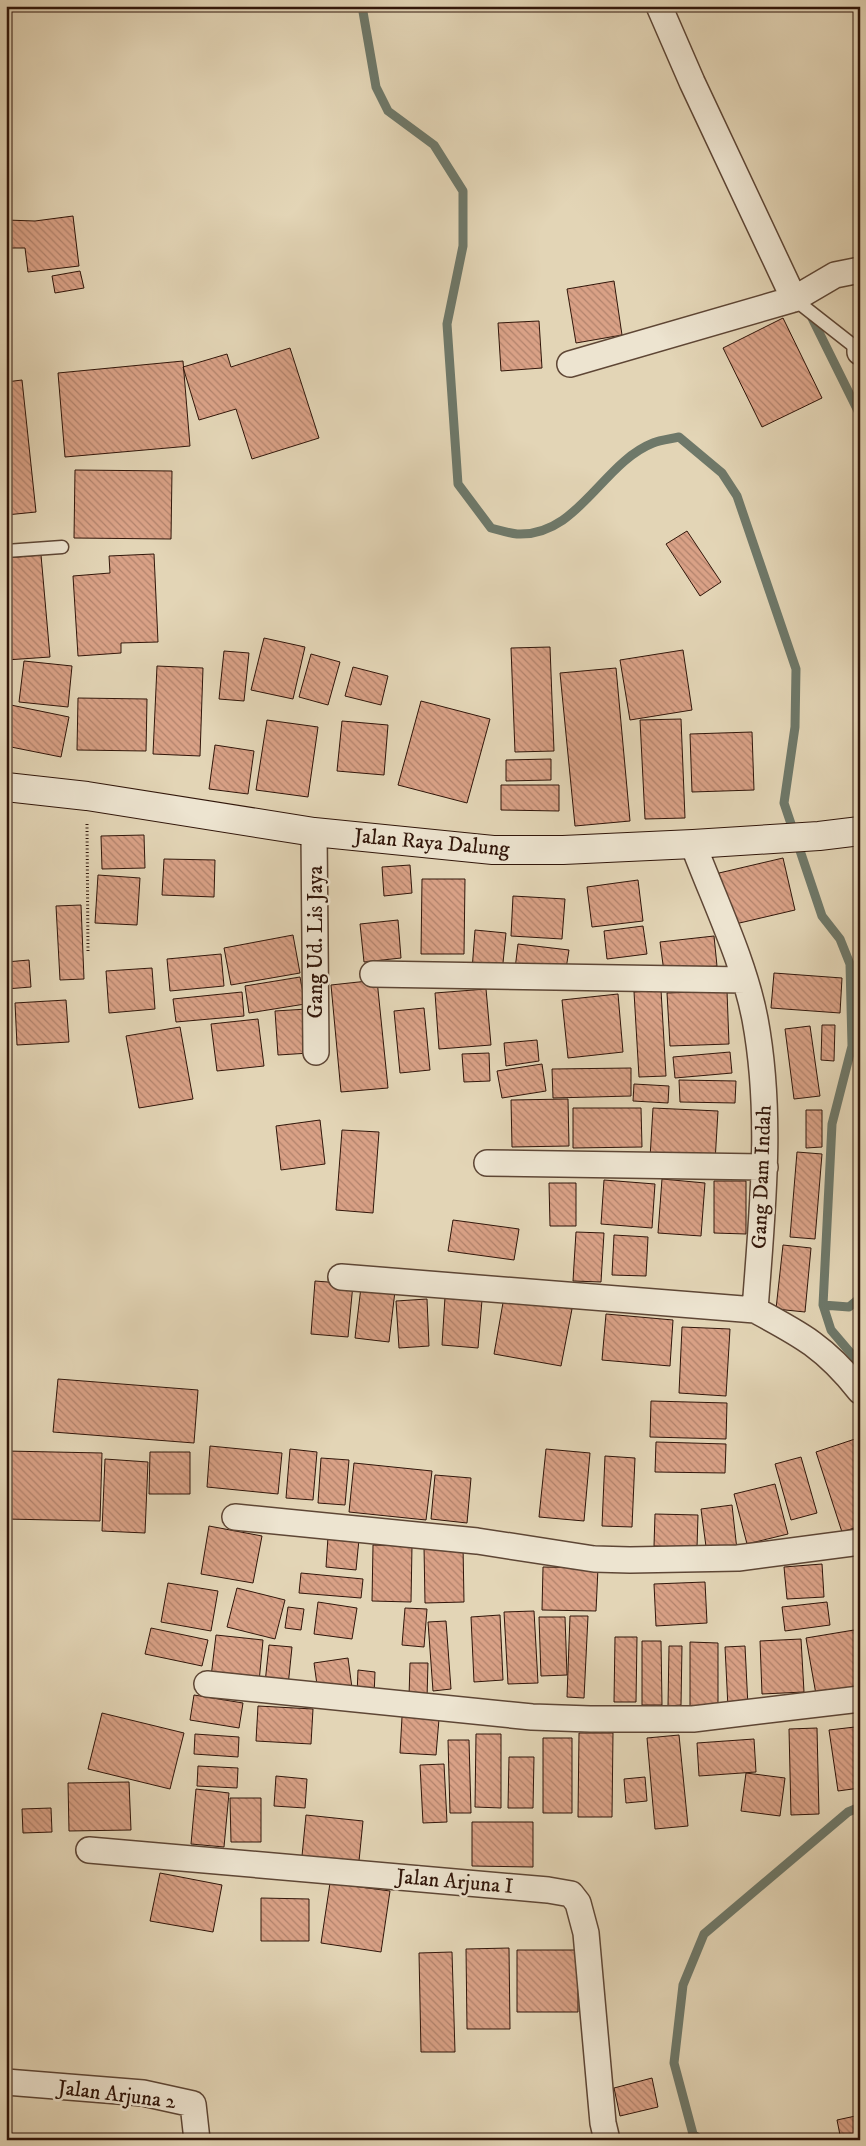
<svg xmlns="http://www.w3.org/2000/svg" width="866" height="2146" viewBox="0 0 866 2146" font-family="'IM FELL DW Pica',serif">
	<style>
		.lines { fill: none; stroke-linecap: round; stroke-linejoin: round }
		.stream { stroke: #6e7869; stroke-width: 9 }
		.building { fill: url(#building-back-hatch); stroke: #31160a }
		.lane-casing { stroke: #5e4635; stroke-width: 15 }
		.street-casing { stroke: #5e4635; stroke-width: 28 }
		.secondary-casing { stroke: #31160a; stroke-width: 30 }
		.path { stroke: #31160a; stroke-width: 3; stroke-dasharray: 1 2.5; stroke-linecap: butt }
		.lane { stroke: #ede4d0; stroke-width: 12 }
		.street { stroke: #ede4d0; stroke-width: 25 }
		.secondary { stroke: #ede4d0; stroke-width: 28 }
		.labels { text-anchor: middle; stroke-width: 5; stroke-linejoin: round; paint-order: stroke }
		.street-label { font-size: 21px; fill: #31160a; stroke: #ede4d0 }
	</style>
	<defs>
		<pattern id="building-back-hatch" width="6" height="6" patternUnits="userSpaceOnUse" patternTransform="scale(1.25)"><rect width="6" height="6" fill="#d9a186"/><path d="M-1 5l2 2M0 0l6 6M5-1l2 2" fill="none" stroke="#b1826c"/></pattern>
	</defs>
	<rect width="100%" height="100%" fill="#e3d5b6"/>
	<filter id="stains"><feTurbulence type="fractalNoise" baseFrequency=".004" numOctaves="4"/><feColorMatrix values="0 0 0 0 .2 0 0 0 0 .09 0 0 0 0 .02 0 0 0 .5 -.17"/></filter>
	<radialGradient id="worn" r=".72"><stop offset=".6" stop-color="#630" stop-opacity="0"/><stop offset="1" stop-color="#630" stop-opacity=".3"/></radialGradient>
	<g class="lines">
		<!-- stream -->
		<path class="stream" d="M362,6L376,87L388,111L434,145L463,191V246L447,324L458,484L491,528C499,530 508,533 517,534C578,537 602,463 653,443C660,440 670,439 679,437L722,473L737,496L796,669L795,727L784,803L822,916L840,939L850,964L852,1046L832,1124L823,1305L831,1330L860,1364
			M810,314L860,415
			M823,1305L849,1307L860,1298
			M701,2140L693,2134L674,2063L683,1985L704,1934L848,1812L860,1807"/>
	</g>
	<!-- building -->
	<path class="building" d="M73,216L79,266L28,272L25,248H6V220L35,221Z
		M80,271L84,288L55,293L52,276Z
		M614,281L622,335L576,343L567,289Z
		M783,318L822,398L762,427L723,348Z
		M539,321L542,368L501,371L498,323Z
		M290,348L319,438L252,459L236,409L199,420L183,367L227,354L231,367Z
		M183,361L190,446L65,457L58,373Z
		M22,380L36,512L6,515V382Z
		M75,470L172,471L171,539L74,538Z
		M687,531L721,582L700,596L666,544Z
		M154,554L158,642L121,643V653L78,656L73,576L110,573L109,556Z
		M41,555L50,657L6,660V558Z
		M264,638L305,647L293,699L251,690Z
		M550,647L554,751L515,752L511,648Z
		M683,650L692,710L630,720L620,660Z
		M224,651L249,653L244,701L219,699Z
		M311,654L340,662L328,705L299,697Z
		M24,661L72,666L68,707L19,702Z
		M157,666L203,668L200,756L153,754Z
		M353,667L388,676L381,705L345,696Z
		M616,668L630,821L575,826L560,673Z
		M78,698L147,699L146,751L77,750Z
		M421,701L490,719L467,803L398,785Z
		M6,704L69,717L61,757L6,746Z
		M681,719L685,818L645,819L640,720Z
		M267,720L318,727L308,797L256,790Z
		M342,721L388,725L384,775L337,771Z
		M752,732L754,790L692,792L690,734Z
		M215,745L254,751L248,794L209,789Z
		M551,759V780L506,781V760Z
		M501,785H559V811L501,810Z
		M144,835L145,868L102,869L101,836Z
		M783,858L795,910L731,925L719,873Z
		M164,859L215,860L214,897L162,895Z
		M410,865L412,893L384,896L382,867Z
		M98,875L140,878L137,925L95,923Z
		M422,879H465L464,954H421Z
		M638,880L643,921L592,927L587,887Z
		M513,896L565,899L562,939L511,936Z
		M81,905L84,979L60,980L56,906Z
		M398,920L401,958L364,962L360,924Z
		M643,926L647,954L607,959L604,931Z
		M475,930L506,933L502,973L472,970Z
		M293,935L300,973L231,985L224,948Z
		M714,936L717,966L664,972L660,942Z
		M518,944L569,950L565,975L515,969Z
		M221,954L224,986L170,991L167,959Z
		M29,960L31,987L6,989V962Z
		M152,968L155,1009L109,1013L106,971Z
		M774,973L842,978L840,1013L771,1008Z
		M300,977L305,1004L249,1013L245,986Z
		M377,980L388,1088L341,1092L331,985Z
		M486,989L491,1045L439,1049L435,993Z
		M661,990L666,1076L639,1077L634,992Z
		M727,991L729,1044L670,1046L667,993Z
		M242,992L244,1016L176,1022L173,999Z
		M618,994L623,1052L568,1058L562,1000Z
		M66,1000L69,1042L17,1045L15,1003Z
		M424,1008L430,1070L400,1073L394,1011Z
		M307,1009L310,1053L278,1055L275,1011Z
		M258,1019L264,1066L217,1071L211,1024Z
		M822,1025H835L834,1061L821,1060Z
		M810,1026L820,1096L794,1099L785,1029Z
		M180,1027L193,1099L139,1108L126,1036Z
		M537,1040L539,1061L506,1066L504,1043Z
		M730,1052L732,1073L675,1078L673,1057Z
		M489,1053L490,1081L464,1082L462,1054Z
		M542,1064L546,1091L502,1098L497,1071Z
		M631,1068V1096L553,1098L552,1069Z
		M679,1080L736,1081L735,1103L680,1102Z
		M634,1084L669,1086L668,1103L633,1101Z
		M568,1099L569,1146L512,1147L511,1100Z
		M573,1108H641L642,1147L573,1148Z
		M653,1108L718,1111L715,1162L650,1158Z
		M806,1110H822V1147L806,1148Z
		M320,1120L325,1164L281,1170L276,1126Z
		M342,1130L379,1132L373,1213L336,1210Z
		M797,1152L822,1154L815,1239L790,1237Z
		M662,1179L705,1183L701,1236L658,1233Z
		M604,1180L655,1184L652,1228L601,1224Z
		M714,1181H746V1234L714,1233Z
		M549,1183H576V1226H550Z
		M453,1220L519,1229L514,1260L448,1251Z
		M576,1232L604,1233L601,1282L573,1281Z
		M614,1235L648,1237L646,1276L612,1275Z
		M783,1245L811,1248L805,1312L776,1309Z
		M315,1281L353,1284L348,1337L311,1334Z
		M361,1287L395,1291L389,1342L355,1338Z
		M445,1297L482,1300L478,1348L442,1345Z
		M504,1297L572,1309L561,1366L494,1354Z
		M427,1299L429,1346L399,1348L396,1301Z
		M606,1314L673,1320L670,1366L602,1360Z
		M682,1327L730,1329L726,1396L679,1393Z
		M58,1379L198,1390L194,1443L53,1432Z
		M651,1401L727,1403L726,1439L650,1437Z
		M858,1438L860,1526L842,1532L816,1452Z
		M656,1442L726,1444L725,1473L655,1472Z
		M210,1446L282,1453L278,1494L207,1487Z
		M290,1449L317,1452L313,1500L286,1498Z
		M546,1449L590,1453L584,1521L539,1517Z
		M6,1451L102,1453L100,1521L6,1519Z
		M150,1452H190V1494H149Z
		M605,1456L635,1458L632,1527L602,1526Z
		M801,1457L817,1513L791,1520L775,1464Z
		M321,1458L349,1460L345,1505L318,1503Z
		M105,1459L148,1462L145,1533L102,1531Z
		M354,1463L432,1471L426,1520L349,1512Z
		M435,1475L471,1478L467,1523L431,1519Z
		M775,1484L788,1534L747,1544L734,1494Z
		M732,1505L737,1550L707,1554L701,1509Z
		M655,1514L698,1515L697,1548L654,1546Z
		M209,1526L262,1536L253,1583L201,1574Z
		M328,1537L359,1539L356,1570L326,1567Z
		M373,1545L412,1546L411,1602L372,1601Z
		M463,1546L464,1602L425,1603L424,1547Z
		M822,1564L824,1597L787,1599L784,1567Z
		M543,1567L598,1568L596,1611L542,1610Z
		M301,1573L363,1579L361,1598L299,1593Z
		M705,1582L707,1623L656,1626L654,1584Z
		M168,1583L218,1591L211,1631L161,1622Z
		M237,1588L285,1600L275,1639L227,1627Z
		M318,1602L357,1608L352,1639L314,1634Z
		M827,1602L830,1625L785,1631L782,1607Z
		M288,1607L304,1609L301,1630L285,1628Z
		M405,1608L427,1609L424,1647L402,1645Z
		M534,1611L538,1683L508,1684L504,1612Z
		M500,1615L503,1680L474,1682L471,1617Z
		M570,1616H588L584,1698L567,1697Z
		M539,1617H565L567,1675L541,1676Z
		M446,1621L451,1689L433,1691L428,1622Z
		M151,1628L208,1640L202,1666L145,1654Z
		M854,1630L860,1665V1693L817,1700L806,1638Z
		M216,1635L263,1640L259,1682L211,1677Z
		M615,1637H637L636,1702H614Z
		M801,1639L804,1692L762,1694L760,1641Z
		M642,1641H661L662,1705H642Z
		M690,1642L718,1643V1708H690Z
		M269,1645L292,1647L288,1686L265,1683Z
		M669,1646H682L681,1705L668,1706Z
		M745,1646L748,1707L728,1708L725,1647Z
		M348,1658L352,1688L318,1692L314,1663Z
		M410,1663H428L427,1698L409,1697Z
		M358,1670L375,1672L374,1696L357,1695Z
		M194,1695L243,1703L239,1728L190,1720Z
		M258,1706L313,1709L311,1744L256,1741Z
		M102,1713L184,1733L170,1789L88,1769Z
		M402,1717L439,1719L436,1755L400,1753Z
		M855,1727L860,1766V1788L838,1791L829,1730Z
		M817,1728L819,1814L791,1815L789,1729Z
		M579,1733H613L612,1817H578Z
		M195,1734L239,1737L238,1757L194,1754Z
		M476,1734H501V1808L475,1807Z
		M679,1735L688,1826L655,1829L647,1738Z
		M543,1738H572V1813H543Z
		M754,1739L756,1772L699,1776L697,1743Z
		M448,1740H469L471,1813H450Z
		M509,1757H534L533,1808H508Z
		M444,1764L447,1822L423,1823L420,1765Z
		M198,1766L238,1768L237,1788L197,1786Z
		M746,1773L785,1778L780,1816L741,1811Z
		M276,1776L307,1779L305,1808L274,1806Z
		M645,1777L647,1801L626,1803L624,1779Z
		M129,1782L131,1830L69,1831L68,1783Z
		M196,1789L229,1793L224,1847L191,1844Z
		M230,1798H261V1842H231Z
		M51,1808L52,1832L23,1833L22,1809Z
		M306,1815L363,1821L359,1861L302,1856Z
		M472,1822H533V1867L472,1866Z
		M160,1873L222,1885L213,1932L150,1921Z
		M330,1883L390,1891L381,1952L321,1943Z
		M261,1898L309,1899V1941H261Z
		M509,1948L510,2029H467L466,1949Z
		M517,1950H578V2012H517Z
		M452,1952L455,2052H421L419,1953Z
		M652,2078L658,2107L620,2116L614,2088Z
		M860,2115V2140H841L837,2120Z"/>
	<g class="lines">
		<!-- lane casing -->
		<g class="lane-casing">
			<path id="lane" d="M794,299L859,350
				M6,551L62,547"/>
		</g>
		<!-- street casing -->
		<g class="street-casing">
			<path id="street" d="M659,6L692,82L794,299
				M860,350V352
				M570,364L794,299L835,275L860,270
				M314,832L316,1052
				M693,844C714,900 744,961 755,1019C773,1116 762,1213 755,1310
				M373,974L745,980
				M487,1163L765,1167
				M341,1277L755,1310C802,1335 826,1348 860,1391
				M235,1517L477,1541L594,1559L630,1560L738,1558L860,1542
				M207,1684L532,1717L590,1719H693L860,1699
				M89,1850L548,1890L571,1894L578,1903L586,1933L603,2123L607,2140
				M6,2082L143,2093L193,2104L197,2140"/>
		</g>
		<!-- secondary casing -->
		<g class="secondary-casing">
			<path id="secondary" d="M6,787L87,796L314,832L493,850H563L693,844L819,836L860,831"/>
		</g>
		<!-- path -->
		<path class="path" d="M87,824L88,952"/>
		<!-- lane -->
		<use href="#lane" class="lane"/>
		<!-- street -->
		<use href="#street" class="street"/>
		<!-- secondary -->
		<use href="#secondary" class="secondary"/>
	</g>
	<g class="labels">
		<!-- street labels -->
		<g class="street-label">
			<text transform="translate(432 842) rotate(5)" y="7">Jalan Raya Dalung</text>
			<text transform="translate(315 942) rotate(-90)" y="7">Gang Ud. Lis Jaya</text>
			<text transform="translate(761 1177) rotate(-88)" y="7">Gang Dam Indah</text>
			<text transform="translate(455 1881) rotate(5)" y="7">Jalan Arjuna I</text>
			<text transform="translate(117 2094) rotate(7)" y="7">Jalan Arjuna 2</text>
		</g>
	</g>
	<!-- margin -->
	<rect width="866" height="2146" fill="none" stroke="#e3d5b6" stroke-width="25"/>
	<rect x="8" y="8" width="851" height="2131" fill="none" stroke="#31160a" stroke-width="2.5"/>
	<rect x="12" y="12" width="841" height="2121" fill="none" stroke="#31160a"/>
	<rect width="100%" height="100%" filter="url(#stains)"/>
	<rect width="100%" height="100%" fill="url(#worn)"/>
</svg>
